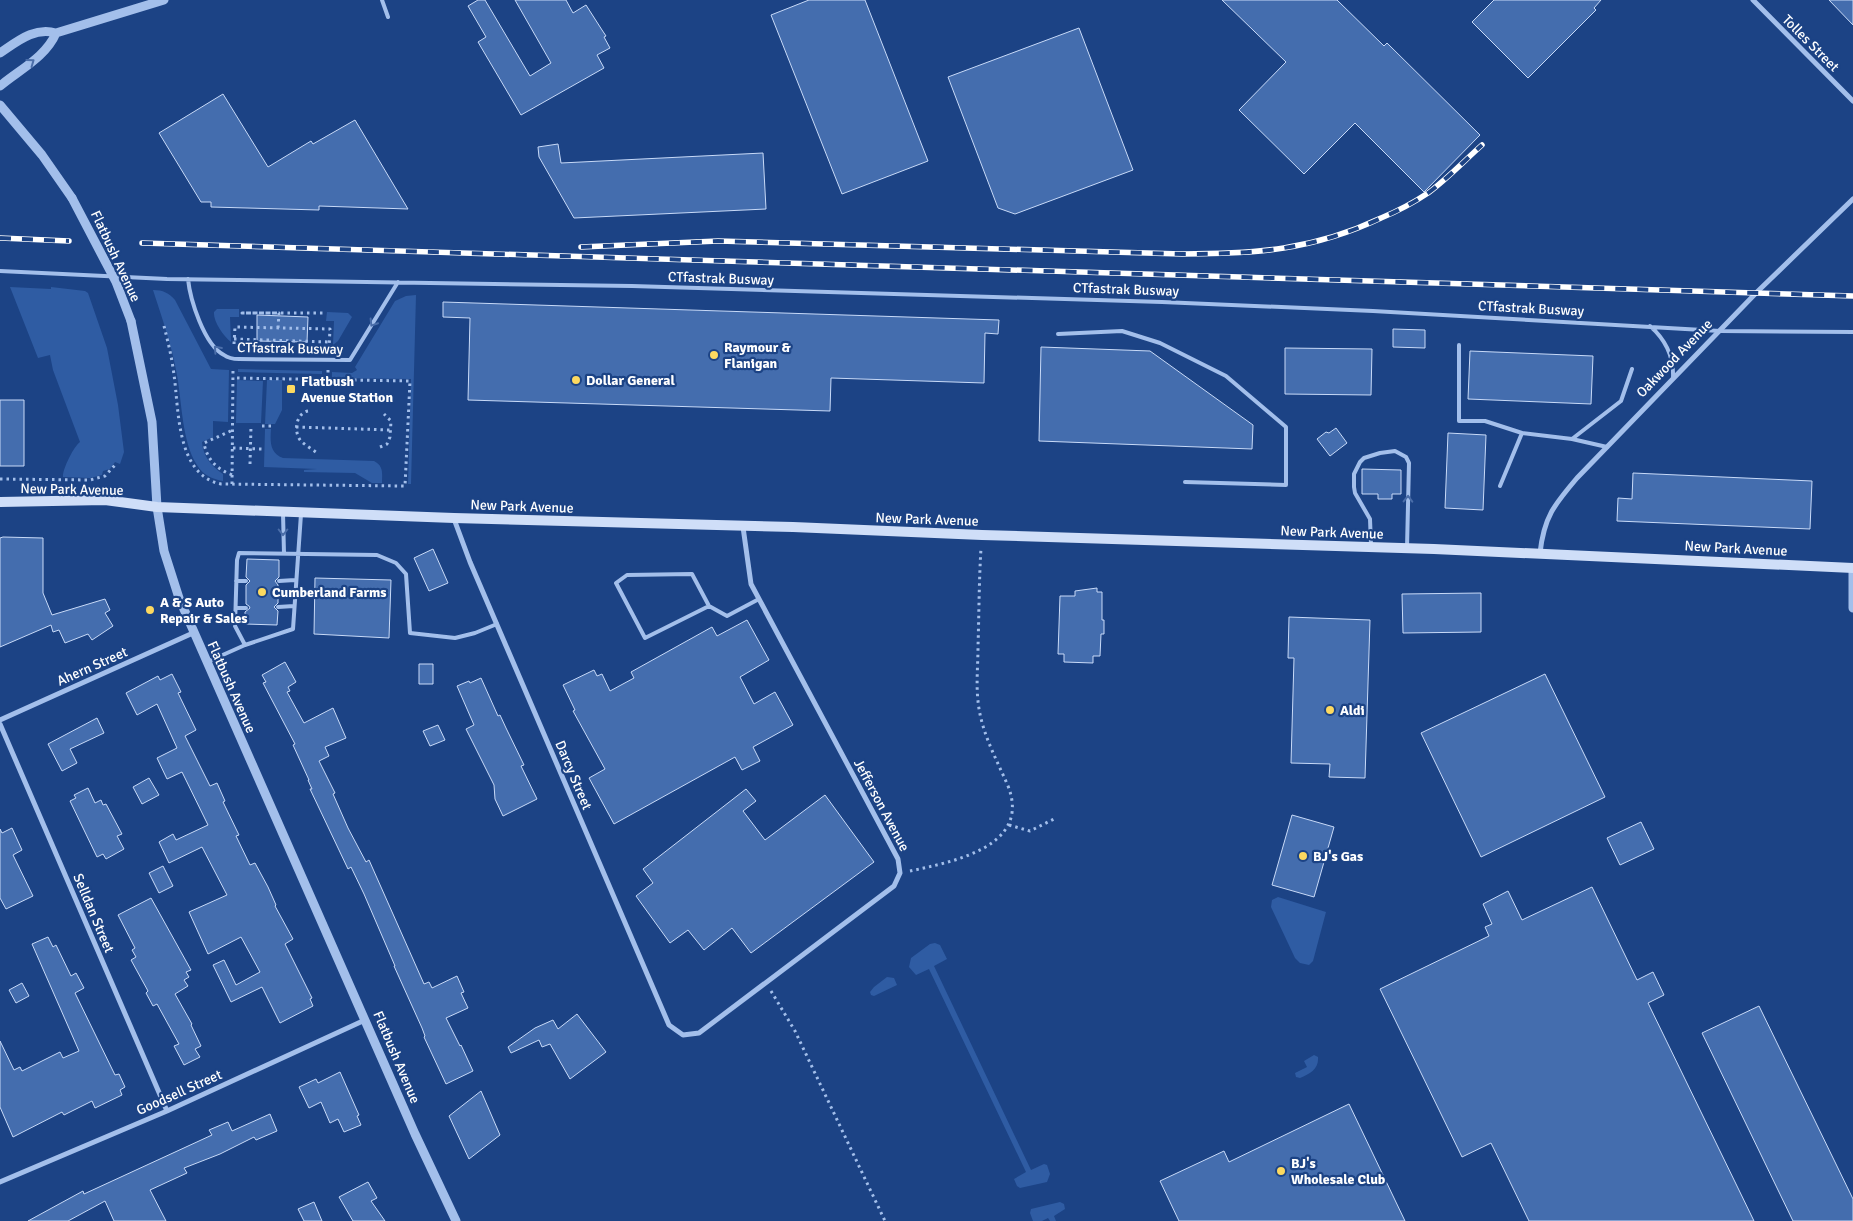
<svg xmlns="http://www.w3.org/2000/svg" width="1853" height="1221" viewBox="0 0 1853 1221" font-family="Signika,sans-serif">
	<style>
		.green { fill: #2f5ca3 }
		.building { fill: #446dae; stroke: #c8daf8 }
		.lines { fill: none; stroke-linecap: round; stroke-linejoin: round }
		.path { stroke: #a3bfeb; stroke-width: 3; stroke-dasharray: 2.5 4; stroke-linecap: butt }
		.service { stroke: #a3bfeb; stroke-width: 4 }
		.minor { stroke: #a3bfeb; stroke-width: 5 }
		.tertiary { stroke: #a3bfeb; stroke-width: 9 }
		.secondary { stroke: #cfdef8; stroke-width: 10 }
		.rail-casing { stroke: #fff; stroke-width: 5.5 }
		.rail { stroke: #1c4385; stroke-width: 4; stroke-dasharray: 11; stroke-linecap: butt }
		.tertiary-bridge { stroke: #a3bfeb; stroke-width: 9 }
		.oneway { stroke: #4b6ea9 }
		.poi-dot { fill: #fcd960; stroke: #1c4385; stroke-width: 2 }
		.labels { text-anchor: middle; stroke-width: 4.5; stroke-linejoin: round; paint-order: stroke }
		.street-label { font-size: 14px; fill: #fff; stroke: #1c4385 }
		.poi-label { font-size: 14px; font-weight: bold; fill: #fff; stroke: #1c4385; text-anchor: start }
	</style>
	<rect width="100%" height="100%" fill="#1c4385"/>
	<!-- green -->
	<path class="green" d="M10,287L51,289V287L85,291L88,293L107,348L118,405L124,452L120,464L115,462L110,469L103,471L102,475L90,478L63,477C62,470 74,446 80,442L53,370L50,355L38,358Z
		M153,290C163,290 169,293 175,300L211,369L229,370L228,422L213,421V437L202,442C203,456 211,466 223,474V481C212,479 203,475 197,465C182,442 182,403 177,375C172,346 162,318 153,290Z
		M416,295L411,484H408L411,379L332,378V372L352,373L357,370L355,367L395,301L406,296Z
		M217,309H239V317H230L231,342C223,336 213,321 214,312Z
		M327,312L348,313L352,317L338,341L333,345L334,321H326Z
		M238,369L322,371V374L238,372Z
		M237,380L263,381L261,423H236Z
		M267,380H282V410L275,424H265Z
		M265,429H271C270,442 270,453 283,458L374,461C384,466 382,474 382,483H372L355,473L304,472V470L317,469L264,467Z
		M1278,897L1326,912L1313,961L1309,965L1300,963L1295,958L1271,907L1272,900Z
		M935,943L940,945L947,959L934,966L1031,1170L1044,1164L1047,1165L1050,1174L1047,1182L1020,1188L1017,1186L1014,1179L1026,1172L929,969L916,975L909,967L911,958L930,944Z
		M887,977L894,978L897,985L874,996L871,995L870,992L874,987Z
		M1314,1055L1318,1057C1319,1069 1310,1074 1300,1078L1296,1077L1295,1073L1307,1067L1304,1061Z
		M1060,1202L1064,1204L1065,1209L1054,1216L1056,1221H1050L1048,1218L1042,1221H1033L1030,1213L1031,1209Z"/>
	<!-- building -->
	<path class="building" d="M478,0H485L530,76L551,63L515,0H566L573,13L586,5L602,30L606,36L604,37L610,48L597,55L604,68L521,115L478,42L486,37L468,6Z
		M809,0H865L928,161L842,194L771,15Z
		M1222,0H1337L1384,46L1387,43L1480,135L1424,192L1355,123L1304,174L1239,110L1286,62Z
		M1494,0H1601L1594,8L1596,10L1528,78L1472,22Z
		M1829,0H1853V25Z
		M1079,28L1133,170L1015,214L998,208L948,77Z
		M223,94L268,167L311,141L313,144L355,120L408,209L319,206V210L211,207V202H201L159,133Z
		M558,144L561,163L763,153L766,209L574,218L539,157L538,147Z
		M443,302L999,320L998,334L985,333L984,383L831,378L830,411L468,400L470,318L443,317Z
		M257,315L308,317L307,342L257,341Z
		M1393,329L1425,330V348L1393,347Z
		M1041,347L1150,351L1253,425L1252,449L1039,441Z
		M1285,348L1372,349L1371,395L1285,394Z
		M1470,351L1593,356L1591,404L1468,399Z
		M0,400H24V466H0Z
		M1336,428L1347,443L1330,456L1317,439L1326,432L1329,433Z
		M1448,433L1486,435L1483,510L1445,508Z
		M1362,469L1401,470V494H1392V499H1378V494H1362Z
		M1633,473L1812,481L1810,529L1617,521L1618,498L1632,499Z
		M3,537L43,538V593L52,615L105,599L110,610L105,613L113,626L92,640L88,634L65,643L59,630L53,632L51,625L0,647V538Z
		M433,549L448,583L429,591L414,558Z
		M247,559L279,560V577L275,581L278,585V603L274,607L278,611L277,625L245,624V612L250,608L249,606L246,604V585L250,581L246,577Z
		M315,578L391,580L389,638L314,634Z
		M1097,588V592H1102V620H1104V634H1101L1100,656H1093V663L1064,662V654H1058L1060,596H1075V591Z
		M1481,593V632L1403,633L1402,594Z
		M1289,617L1370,620L1365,778L1329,777L1330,764L1291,763L1294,658H1288Z
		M747,620L769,660L740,677L754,704L775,692L793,725L753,747L760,761L742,770L735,757L614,824L589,778L605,769L573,711L575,710L563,685L594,670L597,676L602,674L610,691L634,678L631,672L712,627L717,636Z
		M285,662L296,682L288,687L290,691L287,692L304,723L333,708L346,738L325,747L329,756L319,761L335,793L333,794L348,828L366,862L369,860L424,984L429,982L432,988L457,976L464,992L461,993L468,1008L446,1018L460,1046L461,1045L473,1071L446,1084L424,1037L425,1036L422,1028L394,966H395L364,894L351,867L348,869L310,789H312L308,780H309L293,745L295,744L263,683L266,682L262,675Z
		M419,664H433V684H419Z
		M172,674L181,692L178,693L196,730L185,736L210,786L217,783L225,801L223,802L239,835L236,836L250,865L255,863L268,887L276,905L275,906L293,939L285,944L312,998L310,999L313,1006L280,1023L262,987L231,1002L213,965L224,960L236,985L260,972L241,937L208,954L189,912L227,895L202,847L169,863L159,842L173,834L176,840L208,825L182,772L167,779L157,758L177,748L157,704L137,715L126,693L158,676L160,680Z
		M1545,674L1605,797L1481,857L1421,733Z
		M481,678L498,716L500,715L506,728L524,765L521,766L537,799L503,816L495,799L494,785L466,729L474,725L457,686L469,681L470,683Z
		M97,718L104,733L70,749L77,763L62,771L48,744Z
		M438,725L445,740L430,746L423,731Z
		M149,778L159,795L142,804L133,787Z
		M88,788L95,803L101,800L103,805L106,804L122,834L117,836L124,849L106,859L103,854L97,857L70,801L76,798L74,795Z
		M746,789L756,801L743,811L765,840L825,795L874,862L751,953L732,928L704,950L688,930L670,943L636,896L653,883L643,869Z
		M1292,815L1334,827L1314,897L1272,885Z
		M1641,822L1654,849L1620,865L1607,838Z
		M12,828L22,850L13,855L33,896L6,909L0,898V829L2,833Z
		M163,866L173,886L159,893L149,873Z
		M1592,887L1637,980L1653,972L1664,995L1648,1003L1754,1221H1529L1491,1143L1462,1157L1380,989L1489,936L1485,927L1492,924L1483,904L1508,891L1522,920Z
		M151,898L191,970L186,972L189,977L184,980L188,986L175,994L192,1024L191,1025L201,1046L195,1049L200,1057L184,1065L174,1046L179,1044L157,1004L153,1006L146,993L148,991L131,960L136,957L132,950L135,948L118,915Z
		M48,937L53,947L56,945L71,976L76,973L84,988L75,993L115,1075L119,1074L125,1087L120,1090L122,1095L95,1108L92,1101L64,1115L62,1112L13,1137L0,1107V1041L14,1070L20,1067L22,1071L60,1052L63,1058L79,1051L32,944Z
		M22,983L29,996L16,1003L9,990Z
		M1759,1006L1853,1199V1221H1793L1702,1033Z
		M577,1014L606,1052L570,1079L550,1044L542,1047L539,1040L511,1053L508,1047L535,1028L553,1020L558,1029Z
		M340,1072L359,1115L357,1116L361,1125L344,1132L338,1119L330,1123L321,1102L309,1108L299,1087L316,1079L318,1083Z
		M481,1091L500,1135L469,1159L449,1116Z
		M1349,1104L1405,1221H1179L1160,1181L1224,1151L1229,1162Z
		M270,1114L277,1131L256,1140L254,1137L220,1154L184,1168L187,1173L150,1190L166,1221H114L105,1201L68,1221H28L83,1191L84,1194L212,1135L209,1130L228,1122L232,1131Z
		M368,1182L377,1198L371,1201L385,1221H353L339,1197Z
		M314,1202L322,1221H304L298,1209Z"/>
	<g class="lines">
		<!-- path -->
		<path class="path" d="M164,326C168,342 172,358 174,375C179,409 176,475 221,484L405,486L410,381L233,378
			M278,328L279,313H242H323
			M234,339L329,342
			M234,344L235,327L330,329L329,348
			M328,370V380
			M308,411C296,413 293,432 301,441C305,445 312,449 317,453
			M262,426H271
			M296,427L390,430
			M380,447L387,444L390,437L391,421L384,414
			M233,448L262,449
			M250,464L251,426
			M232,475C217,469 207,460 204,443L233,430
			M0,479L90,480L105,476L116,464
			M232,484L233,369
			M1009,825L1030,831L1054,819
			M910,871C952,862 1032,847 1008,786C996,758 981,732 978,701C976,683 978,665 978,647C979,614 979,581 981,548
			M771,991L795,1031L885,1221"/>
		<!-- service -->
		<path class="service" d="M382,0L388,17
			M0,271L167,279L632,286L1162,302L1373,311L1720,331L1853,332
			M188,279C190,299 204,345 224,355C228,358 234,359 239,359L350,360L398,282
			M1650,326C1666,340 1674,357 1673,378
			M1058,334L1122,331L1160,343L1226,376L1286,427V485L1185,482
			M1459,345V421H1485L1522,433
			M1572,439L1621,401L1632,369
			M1500,486L1522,433L1572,439L1607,447
			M283,513L284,554
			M1371,545L1370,519L1355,493L1354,487V474L1360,462L1364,458L1380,453L1395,451L1406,457L1409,463L1407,548
			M236,581H246
			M279,581L295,580
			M709,606L692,574L627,575L616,583L645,638L709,606L727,616L759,599
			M278,607L294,606
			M236,608H246
			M245,645L293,629L301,514
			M207,662L245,645L235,626L237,560L239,553L377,555L396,563L406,574L410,633L455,638L475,633L497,624"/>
		<!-- minor -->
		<path class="minor" d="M1753,0L1853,101
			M454,519L470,562L669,1025L683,1035L699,1033L894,886L900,873L898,859L751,584L743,527
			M1540,553C1544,517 1554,505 1577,478L1757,292L1853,199
			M0,720L193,633
			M0,724L167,1111
			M0,1182L167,1111L365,1020"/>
		<!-- tertiary -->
		<path class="tertiary" d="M0,53C18,41 34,27 56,33L164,0
			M0,86C19,70 46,57 56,33
			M0,105L42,155L72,198
			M131,321L152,422L157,507L164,551L179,598L415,1134L456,1221
			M1853,568V608"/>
		<!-- secondary -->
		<path class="secondary" d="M0,502L105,500L157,507L454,518L793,527L982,535L1434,549L1853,568"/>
		<!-- rail casing -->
		<g class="rail-casing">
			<path id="rail" d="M0,238L69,241
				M142,243L1853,296
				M581,247L718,241L1182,254C1256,254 1313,250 1381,218C1398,211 1413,203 1428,193C1447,179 1464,161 1482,145"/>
		</g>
		<!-- rail -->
		<use href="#rail" class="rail"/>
		<!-- tertiary-bridge -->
		<path class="tertiary-bridge" d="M72,198L116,282L131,321"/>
	</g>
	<!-- one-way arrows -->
	<defs><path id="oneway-chevron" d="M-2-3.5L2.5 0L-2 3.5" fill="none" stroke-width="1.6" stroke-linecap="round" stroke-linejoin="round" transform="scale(1.25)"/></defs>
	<g class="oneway">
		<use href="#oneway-chevron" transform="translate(31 62) rotate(-36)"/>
		<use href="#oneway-chevron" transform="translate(373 323) rotate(122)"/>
		<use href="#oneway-chevron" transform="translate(217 349) rotate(-132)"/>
		<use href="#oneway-chevron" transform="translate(1408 499) rotate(-89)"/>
		<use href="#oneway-chevron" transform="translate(283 532) rotate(90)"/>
	</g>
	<!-- markers -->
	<g class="poi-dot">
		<circle cx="714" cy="355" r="5"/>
		<circle cx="576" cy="380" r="5"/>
		<rect x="286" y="384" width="10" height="10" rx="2.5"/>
		<circle cx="262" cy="592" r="5"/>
		<circle cx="150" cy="610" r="5"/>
		<circle cx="1330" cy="710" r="5"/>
		<circle cx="1303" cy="856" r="5"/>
		<circle cx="1281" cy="1171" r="5"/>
	</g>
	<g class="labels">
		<!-- street labels -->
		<g class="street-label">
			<text transform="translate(1811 43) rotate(45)" y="5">Tolles Street</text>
			<text transform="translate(116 256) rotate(65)" y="5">Flatbush Avenue</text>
			<text transform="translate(721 278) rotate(2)" y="5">CTfastrak Busway</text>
			<text transform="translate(1126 289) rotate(2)" y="5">CTfastrak Busway</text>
			<text transform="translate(1531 308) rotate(3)" y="5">CTfastrak Busway</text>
			<text transform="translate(290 348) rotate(1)" y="5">CTfastrak Busway</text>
			<text transform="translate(1674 358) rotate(-46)" y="5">Oakwood Avenue</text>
			<text transform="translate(72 489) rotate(1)" y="5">New Park Avenue</text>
			<text transform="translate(522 506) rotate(2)" y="5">New Park Avenue</text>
			<text transform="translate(927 519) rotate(2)" y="5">New Park Avenue</text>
			<text transform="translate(1332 532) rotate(2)" y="5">New Park Avenue</text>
			<text transform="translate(1736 548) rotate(3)" y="5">New Park Avenue</text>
			<text transform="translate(92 666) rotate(-24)" y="5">Ahern Street</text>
			<text transform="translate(232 687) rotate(66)" y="5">Flatbush Avenue</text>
			<text transform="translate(574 775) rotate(67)" y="5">Darcy Street</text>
			<text transform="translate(882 805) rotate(62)" y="5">Jefferson Avenue</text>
			<text transform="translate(94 913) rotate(67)" y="5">Selldan Street</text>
			<text transform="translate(397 1057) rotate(67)" y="5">Flatbush Avenue</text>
			<text transform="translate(179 1092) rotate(-24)" y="5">Goodsell Street</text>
		</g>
		<!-- poi labels -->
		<g class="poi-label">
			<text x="724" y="352">Raymour &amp;<tspan x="724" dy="16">Flanigan</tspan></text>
			<text x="586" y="385">Dollar General</text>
			<text x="301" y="386">Flatbush<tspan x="301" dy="16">Avenue Station</tspan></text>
			<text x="272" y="597">Cumberland Farms</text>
			<text x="160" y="607">A &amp; S Auto<tspan x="160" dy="16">Repair &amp; Sales</tspan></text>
			<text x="1340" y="715">Aldi</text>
			<text x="1313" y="861">BJ's Gas</text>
			<text x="1291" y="1168">BJ's<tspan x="1291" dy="16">Wholesale Club</tspan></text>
		</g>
	</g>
</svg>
